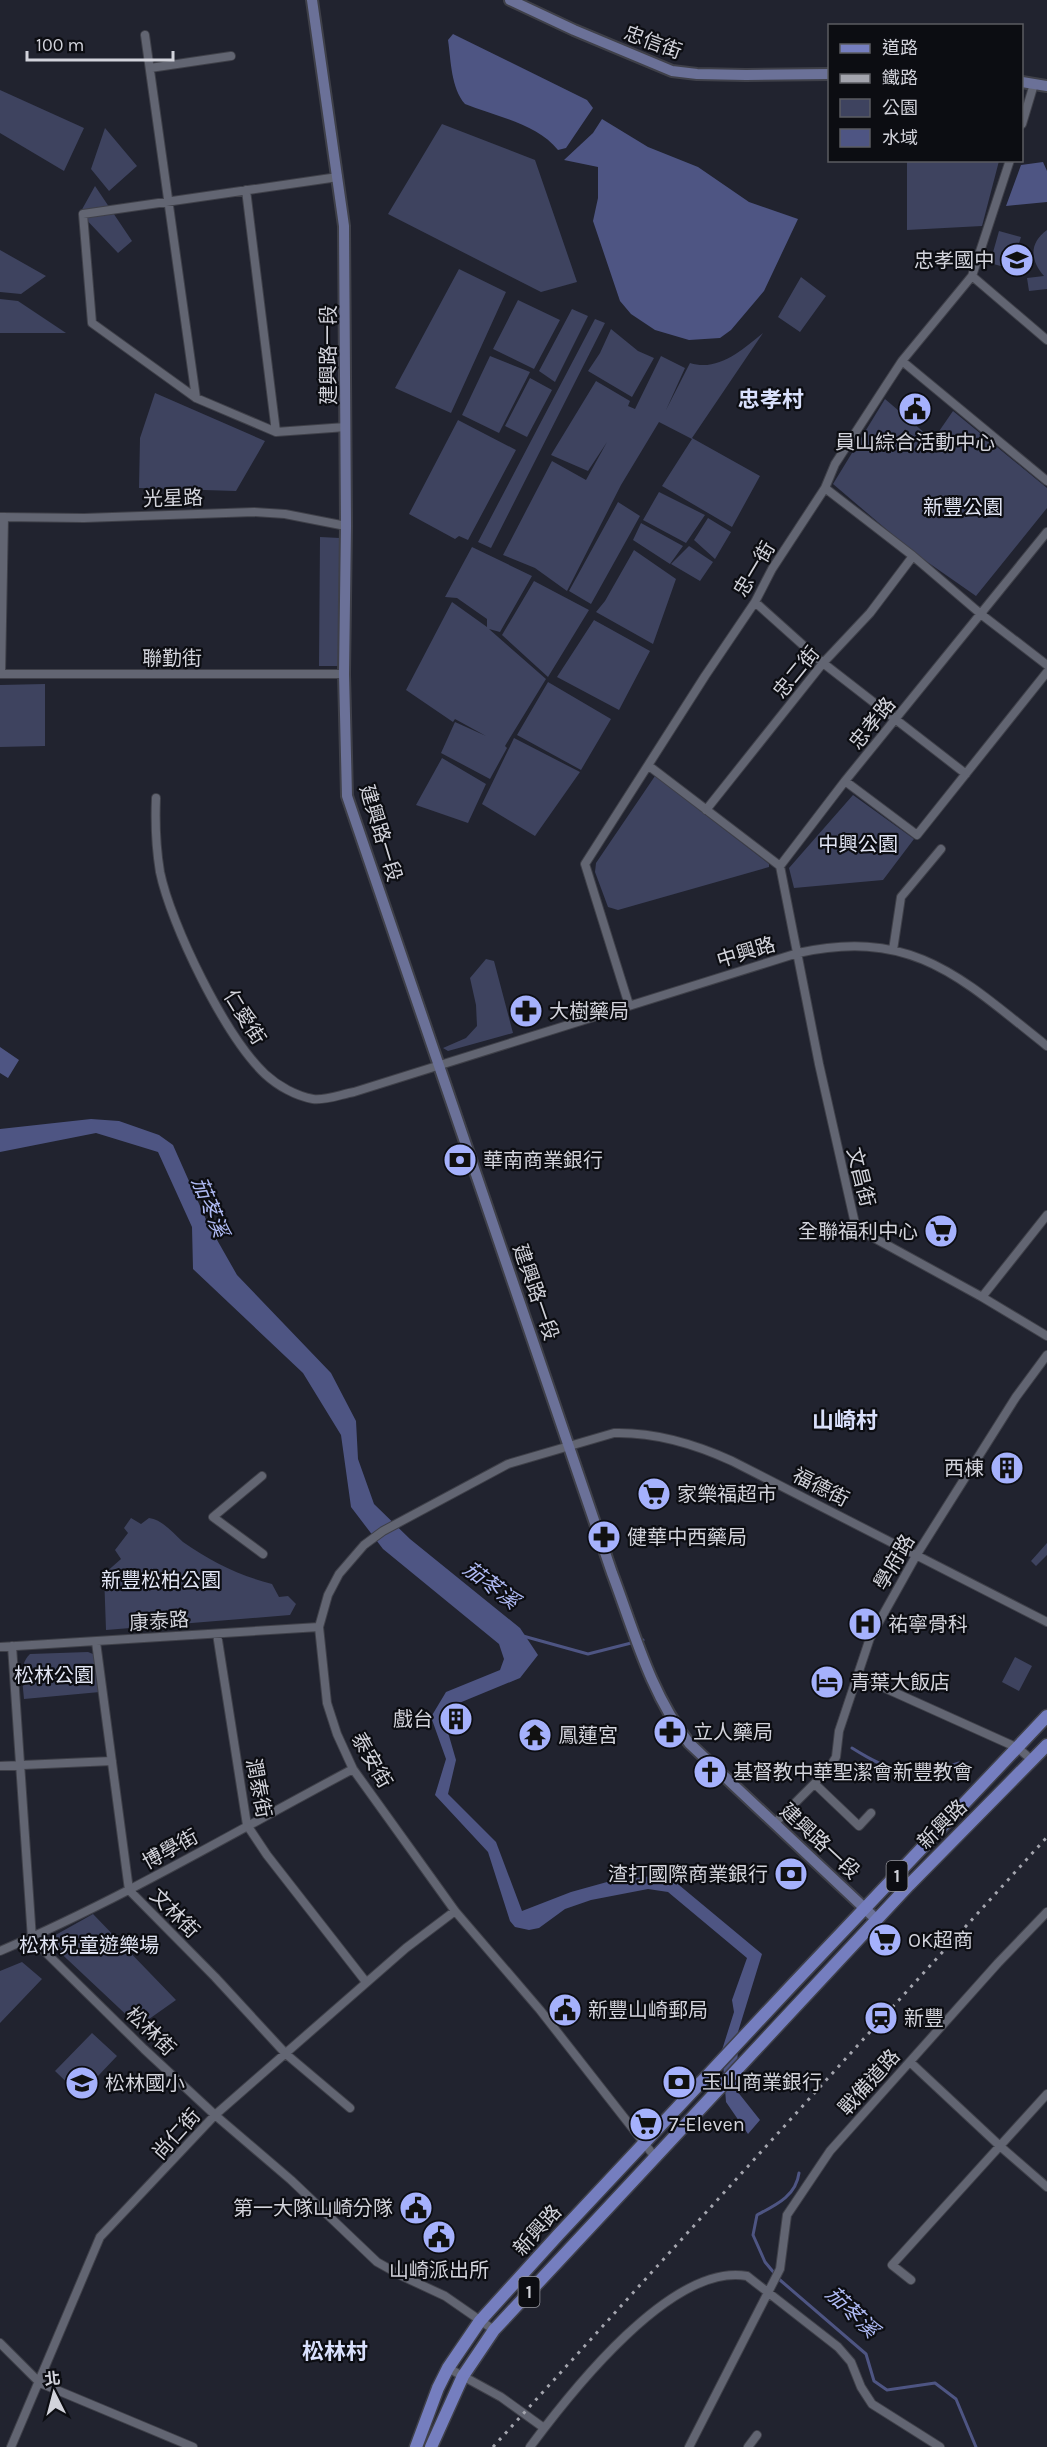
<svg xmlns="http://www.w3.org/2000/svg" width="1047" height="2447" viewBox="0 0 1047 2447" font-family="Karla,'Noto Sans TC',sans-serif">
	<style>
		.green { fill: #3e435f }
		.water { fill: #4e5583 }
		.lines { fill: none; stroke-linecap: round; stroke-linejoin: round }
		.stream { stroke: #4e5583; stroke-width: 3 }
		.street-casing { stroke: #3f4049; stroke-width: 10 }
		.secondary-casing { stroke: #3f4049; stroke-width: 14 }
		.primary-casing { stroke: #3f4049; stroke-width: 15 }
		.street { stroke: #626572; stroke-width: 8 }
		.secondary { stroke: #6b7198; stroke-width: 10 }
		.primary { stroke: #757ebf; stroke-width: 12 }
		.rail { stroke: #a4a5ae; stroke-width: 3; stroke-dasharray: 3 6; stroke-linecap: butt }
		.labels { text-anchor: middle; stroke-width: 4.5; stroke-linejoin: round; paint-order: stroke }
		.shield { fill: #0c0d12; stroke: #97989f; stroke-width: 1.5 }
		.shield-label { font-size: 18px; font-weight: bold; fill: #d2d3db }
		.street-label { font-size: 20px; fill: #d2d3db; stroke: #0c0d12 }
		.poi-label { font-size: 20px; fill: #d2d3db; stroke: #0c0d12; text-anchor: start }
		.park-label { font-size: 20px; fill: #e0e4f3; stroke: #0c0d12 }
		.water-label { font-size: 21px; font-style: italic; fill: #afbaf4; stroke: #0c0d12 }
		.quarter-label { font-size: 22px; font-weight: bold; fill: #d9e0fc; stroke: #0c0d12 }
	</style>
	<rect width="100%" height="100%" fill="#21232f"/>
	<!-- green -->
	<path class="green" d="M0,90L84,128L64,171L0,133Z
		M442,124L535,160L577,282L541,292L388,214Z
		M105,128L137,166L109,191L91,169Z
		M907,161H999L982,226L907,230Z
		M95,186L132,241L118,253L80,213Z
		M1047,230V289L1029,291L1027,278L1044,276C1030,260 1029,243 1047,230Z
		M999,231L1021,237L1011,269L990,263Z
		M0,250L46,276L21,294L0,292Z
		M459,269L506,292L451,413L395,388Z
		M801,277L826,296L800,332L778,317Z
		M0,299L18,301L66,333H0Z
		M518,300L560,320L534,369L493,349Z
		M572,309L588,316L555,382L539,371Z
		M595,319L605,323L491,548L478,542Z
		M611,329L638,351L654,358L632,397L588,371L600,353Z
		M763,333L692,438L760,476L732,527L662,486L692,439L659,422L621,485L567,591L535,568L503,555L552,461L586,480L607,442L588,471L551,455L596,381L630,401L628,406L635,409L661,356L685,368L666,410L690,363C718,372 742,350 763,333Z
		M490,356L530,372L499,433L462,415Z
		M530,378L552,390L527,437L505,426Z
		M155,393L265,441L236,491L139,488L140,438Z
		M885,399L933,440L953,411L1047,488V508L976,596L913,552L833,484Z
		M458,420L516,450L468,540L459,536L455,539L409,514Z
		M659,492L705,515L686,543L643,520Z
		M618,502L640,516L591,604L569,591Z
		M708,518L731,532L715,559L694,540Z
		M641,523L683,546L670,564L633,540Z
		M320,537L340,538L339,666H319Z
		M689,546L713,562L700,581L671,564Z
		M472,547L532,576L500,632L489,629L546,679L505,746L507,748L490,779L441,753L455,722L486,736L455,719L453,722L406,690L452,602L487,627V619L457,598L445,597Z
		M634,550L676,579L653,644L596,612L605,601Z
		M534,581L589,610L548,677L502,635Z
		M594,620L650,651L619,710L557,677Z
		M548,682L611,719L581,770L517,735Z
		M45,684V746L0,747V685Z
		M514,738L580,772L535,836L482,804Z
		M442,758L486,784L468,823L416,805Z
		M655,776L764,860L769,864V867L618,910L608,907L595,872L596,863Z
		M853,795L914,839L883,880L794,888L789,868Z
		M486,959L494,961L513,1033L448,1051L443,1048L466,1038L477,1026L476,1005L470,978Z
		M131,1518L141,1524L149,1518C163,1520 173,1533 183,1542C210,1561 240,1576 272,1584L279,1597L288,1596L296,1604L290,1615L106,1630L104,1574L121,1559L115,1550L128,1533L124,1528Z
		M1047,1543V1555L1036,1566L1031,1561Z
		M88,1652L93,1654L100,1692L24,1699C23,1684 18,1665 30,1654Z
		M1015,1657L1032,1666L1019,1691L1002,1682Z
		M93,1914L176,2000L142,2024L135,2023L51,1944L52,1937Z
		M22,1962L42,1979L0,2023V1971Z
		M92,2033L117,2056L80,2095L55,2071Z"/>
	<!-- water -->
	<path class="water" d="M453,34L587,100L593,108L566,148L558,150C537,124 495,116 465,104C451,88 451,61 448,40Z
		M602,119L648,147L698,167L749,202L798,219L764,291L731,330L720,338L689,340L655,330L631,314L620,301L593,221L598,198V167L564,160L593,133Z
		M1043,162L1047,171V202L1006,206L1021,165Z
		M0,1047L19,1060L8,1078L0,1073Z
		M91,1119L119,1121L159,1135L173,1145L208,1224L237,1275L331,1373L356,1421L358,1459L374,1504L410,1539L520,1628L538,1655L520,1678L447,1708L445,1722L456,1760L448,1794L496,1842L522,1911L571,1892L607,1882L659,1875L673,1880L762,1954L738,2032L737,2091L760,2120L748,2134L726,2102L722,2050L734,2012L732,2000L747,1958L668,1892L648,1889L591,1900L565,1909L539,1928L529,1930L515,1927L510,1921L488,1852L435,1795L446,1759L431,1717L446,1692L500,1670L504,1659L499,1644L383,1549L351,1507L341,1435L303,1373L193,1269L192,1227L158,1152L96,1133L0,1152V1129Z"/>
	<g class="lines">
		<!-- stream -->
		<path class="stream" d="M523,1636L588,1654L643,1640
			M852,1748C892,1773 913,1780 959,1763
			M799,2173C796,2196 776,2205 757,2215L753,2235L765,2262L780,2280L866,2354L874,2381L887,2390L935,2383L956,2399L976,2447"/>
		<!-- street casing -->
		<g class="street-casing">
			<path id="street" d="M145,35L196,398
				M150,68L231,56
				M1022,124L1034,84
				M338,177L83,214L92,323L196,398L276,432L346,427
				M246,190L276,432
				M972,276L1047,340
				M902,361L1047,481
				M825,488L913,556L982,615L1047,665
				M0,517L84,518L254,512L285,514L346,526
				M1047,532L845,781L780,866L819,1064L856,1228L982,1297L1047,1336
				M755,602L823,663L966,774
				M0,674H344
				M1,674L4,517
				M649,766L780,866
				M845,781L917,835L1047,672
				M156,798C155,822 156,848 160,872C171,925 225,1036 265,1074C278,1086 296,1096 313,1099C325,1101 342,1094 354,1092L798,953C915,927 963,980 1047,1046
				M706,810L823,663L870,613L913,556
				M893,950L901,897L941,849
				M629,1005L585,864L705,676L755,602L772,569L825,488L835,464L885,387L902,361L972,276L1010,160
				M982,1297L1047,1215
				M262,1476L213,1517L263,1554
				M217,1634L247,1825L267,1855L366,1982
				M96,1642L129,1890L215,1977L286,2054L350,2108
				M12,1646L32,1939L144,2049L215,2115L291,2180L377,2262L402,2276L445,2296L494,2330
				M0,1647L319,1627
				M858,1676L1018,1748L1033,1761
				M0,1766L112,1761
				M815,1784L859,1826L871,1813
				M775,1823L828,1770L836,1757L839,1731L870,1638L917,1554L1016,1397L1047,1355
				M0,1951C122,1899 236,1831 353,1769
				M910,2062L1001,2147L1047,2187
				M655,2157L540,2010L455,1911L353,1769L337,1734L327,1703L319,1627L328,1595L339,1574L364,1545L383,1531L508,1464L614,1433C656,1432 695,1444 732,1461L1047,1622
				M911,2280L892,2265L1047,2094
				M0,2343L40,2383L193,2447
				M448,2368L501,2397L544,2428
				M11,2447L100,2237L215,2115L406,1948L455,1911
				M530,2447C570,2393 672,2262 747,2276L838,2347L851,2362L861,2387L872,2404L940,2447
				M689,2447L780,2269L787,2215L830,2151L998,1963L1047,1912
				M748,2447L757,2435"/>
		</g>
		<!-- secondary casing -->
		<g class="secondary-casing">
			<path id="secondary" d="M312,0L344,226L346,526L344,674L347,796L612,1573C634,1631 650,1693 689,1743L877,1920
				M510,0L574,30L672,71L697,74L746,75L830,74
				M1022,82L1047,86"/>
		</g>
		<!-- primary casing -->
		<g class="primary-casing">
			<path id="primary" d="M416,2447L438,2388L448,2368L480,2321L558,2235L795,1982L1047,1716
				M431,2447L463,2376L494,2330L909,1885L1047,1745"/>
		</g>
		<!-- street -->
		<use href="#street" class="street"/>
		<!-- secondary -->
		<use href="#secondary" class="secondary"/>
		<!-- primary -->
		<use href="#primary" class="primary"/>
		<!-- rail -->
		<path class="rail" d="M493,2447L1047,1837"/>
	</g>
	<!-- icons -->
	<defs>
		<g id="school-disc" transform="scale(1.725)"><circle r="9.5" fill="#a5b1fc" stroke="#0c0d12"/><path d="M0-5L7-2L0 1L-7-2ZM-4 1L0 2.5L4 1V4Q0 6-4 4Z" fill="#111"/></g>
		<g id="civic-disc" transform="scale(1.725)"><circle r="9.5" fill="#a5b1fc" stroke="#0c0d12"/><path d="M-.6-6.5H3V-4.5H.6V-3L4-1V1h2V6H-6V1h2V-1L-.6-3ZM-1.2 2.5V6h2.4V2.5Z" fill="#111"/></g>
		<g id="pharmacy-disc" transform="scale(1.725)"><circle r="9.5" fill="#a5b1fc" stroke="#0c0d12"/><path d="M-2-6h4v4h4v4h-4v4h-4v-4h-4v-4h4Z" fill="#111"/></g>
		<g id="bank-disc" transform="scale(1.725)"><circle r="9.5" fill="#a5b1fc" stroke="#0c0d12"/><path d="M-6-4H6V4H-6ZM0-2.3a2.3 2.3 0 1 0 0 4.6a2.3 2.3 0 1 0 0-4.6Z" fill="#111"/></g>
		<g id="supermarket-disc" transform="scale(1.725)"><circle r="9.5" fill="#a5b1fc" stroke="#0c0d12"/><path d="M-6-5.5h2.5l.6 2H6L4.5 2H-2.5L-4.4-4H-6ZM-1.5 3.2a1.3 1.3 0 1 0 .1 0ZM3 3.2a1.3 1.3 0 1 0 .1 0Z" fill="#111"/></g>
		<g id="building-disc" transform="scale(1.725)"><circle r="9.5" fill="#a5b1fc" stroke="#0c0d12"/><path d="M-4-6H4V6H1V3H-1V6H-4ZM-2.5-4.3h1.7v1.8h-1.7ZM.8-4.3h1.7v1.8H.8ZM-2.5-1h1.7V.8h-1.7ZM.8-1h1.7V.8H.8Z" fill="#111"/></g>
		<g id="hospital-disc" transform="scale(1.725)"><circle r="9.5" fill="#a5b1fc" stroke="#0c0d12"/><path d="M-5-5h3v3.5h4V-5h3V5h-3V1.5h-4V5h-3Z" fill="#111"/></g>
		<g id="hotel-disc" transform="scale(1.725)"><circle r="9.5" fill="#a5b1fc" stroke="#0c0d12"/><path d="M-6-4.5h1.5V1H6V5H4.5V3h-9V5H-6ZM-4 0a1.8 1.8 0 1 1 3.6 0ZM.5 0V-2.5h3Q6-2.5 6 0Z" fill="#111"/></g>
		<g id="temple-disc" transform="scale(1.725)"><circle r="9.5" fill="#a5b1fc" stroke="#0c0d12"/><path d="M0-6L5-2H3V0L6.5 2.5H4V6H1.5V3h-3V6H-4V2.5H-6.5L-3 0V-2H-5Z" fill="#111"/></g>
		<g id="church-disc" transform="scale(1.725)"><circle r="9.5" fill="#a5b1fc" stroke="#0c0d12"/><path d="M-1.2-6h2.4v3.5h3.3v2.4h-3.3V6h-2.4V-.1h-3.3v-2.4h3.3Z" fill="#111"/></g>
		<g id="station-disc" transform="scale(1.725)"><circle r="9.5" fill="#a5b1fc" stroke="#0c0d12"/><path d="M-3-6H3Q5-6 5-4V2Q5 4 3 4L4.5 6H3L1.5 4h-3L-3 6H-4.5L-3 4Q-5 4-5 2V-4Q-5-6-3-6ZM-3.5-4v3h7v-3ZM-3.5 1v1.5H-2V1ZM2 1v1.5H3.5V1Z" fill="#111"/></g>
	</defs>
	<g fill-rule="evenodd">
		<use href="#school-disc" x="1017" y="260"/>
		<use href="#civic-disc" x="915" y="409"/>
		<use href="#pharmacy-disc" x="526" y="1011"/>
		<use href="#bank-disc" x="460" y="1160"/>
		<use href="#supermarket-disc" x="941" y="1231"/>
		<use href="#building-disc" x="1007" y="1468"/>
		<use href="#supermarket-disc" x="654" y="1494"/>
		<use href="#pharmacy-disc" x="604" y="1537"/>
		<use href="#hospital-disc" x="865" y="1624"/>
		<use href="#hotel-disc" x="827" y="1682"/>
		<use href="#building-disc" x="456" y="1719"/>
		<use href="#pharmacy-disc" x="670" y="1732"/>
		<use href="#temple-disc" x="535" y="1735"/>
		<use href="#church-disc" x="710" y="1772"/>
		<use href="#bank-disc" x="791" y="1874"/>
		<use href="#supermarket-disc" x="885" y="1940"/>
		<use href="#civic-disc" x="565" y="2010"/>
		<use href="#station-disc" x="881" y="2018"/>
		<use href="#bank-disc" x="679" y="2082"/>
		<use href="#school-disc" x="82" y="2083"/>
		<use href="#supermarket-disc" x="646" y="2124"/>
		<use href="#civic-disc" x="416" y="2208"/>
		<use href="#civic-disc" x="439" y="2237"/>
	</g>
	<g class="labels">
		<!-- shield labels -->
		<g class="shield">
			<rect x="886.5" y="1861" width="21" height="30" rx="4.5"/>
			<rect x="518.5" y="2277" width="21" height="30" rx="4.5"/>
		</g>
		<g class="shield-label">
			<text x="897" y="1882">1</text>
			<text x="529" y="2298">1</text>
		</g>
		<!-- street labels -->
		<g class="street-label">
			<text transform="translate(653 42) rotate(20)" y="7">忠信街</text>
			<text transform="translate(328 355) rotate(-90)" y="7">建興路一段</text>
			<text transform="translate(173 498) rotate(-2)" y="7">光星路</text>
			<text transform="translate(754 569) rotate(-59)" y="7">忠一街</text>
			<text x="172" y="665">聯勤街</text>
			<text transform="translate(796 672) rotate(-51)" y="7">忠二街</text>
			<text transform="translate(872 723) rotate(-51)" y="7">忠孝路</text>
			<text transform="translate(381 833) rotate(73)" y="7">建興路一段</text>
			<text transform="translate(746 952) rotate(-17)" y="7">中興路</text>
			<text transform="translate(245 1017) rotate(58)" y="7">仁愛街</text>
			<text transform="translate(861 1177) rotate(76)" y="7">文昌街</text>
			<text transform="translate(536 1292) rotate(71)" y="7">建興路一段</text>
			<text transform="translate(821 1487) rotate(27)" y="7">福德街</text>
			<text transform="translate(894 1562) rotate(-60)" y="7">學府路</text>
			<text transform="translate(159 1621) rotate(-4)" y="7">康泰路</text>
			<text transform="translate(372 1760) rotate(60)" y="7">泰安街</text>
			<text transform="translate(259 1788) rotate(79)" y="7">潤泰街</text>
			<text transform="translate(942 1824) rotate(-45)" y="7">新興路</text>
			<text transform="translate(820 1841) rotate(43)" y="7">建興路一段</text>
			<text transform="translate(170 1849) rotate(-29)" y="7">博學街</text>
			<text transform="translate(175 1913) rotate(45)" y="7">文林街</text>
			<text transform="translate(151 2031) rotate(44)" y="7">松林街</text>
			<text transform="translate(869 2082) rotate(-48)" y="7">戰備道路</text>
			<text transform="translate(176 2134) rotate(-48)" y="7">尚仁街</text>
			<text transform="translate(537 2230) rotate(-48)" y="7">新興路</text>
		</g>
		<!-- poi labels -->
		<g class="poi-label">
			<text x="994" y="267" text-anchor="end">忠孝國中</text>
			<text x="915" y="449" text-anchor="middle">員山綜合活動中心</text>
			<text x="549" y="1018">大樹藥局</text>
			<text x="483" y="1167">華南商業銀行</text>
			<text x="918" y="1238" text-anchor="end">全聯福利中心</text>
			<text x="984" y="1475" text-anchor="end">西棟</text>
			<text x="677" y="1501">家樂福超市</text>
			<text x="627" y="1544">健華中西藥局</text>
			<text x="888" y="1631">祐寧骨科</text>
			<text x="850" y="1689">青葉大飯店</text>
			<text x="433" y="1726" text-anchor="end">戲台</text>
			<text x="693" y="1739">立人藥局</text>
			<text x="558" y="1742">鳳蓮宮</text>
			<text x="733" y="1779">基督教中華聖潔會新豐教會</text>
			<text x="768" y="1881" text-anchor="end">渣打國際商業銀行</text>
			<text x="908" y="1947">OK超商</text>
			<text x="588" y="2017">新豐山崎郵局</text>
			<text x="904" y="2025">新豐</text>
			<text x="702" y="2089">玉山商業銀行</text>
			<text x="105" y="2090">松林國小</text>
			<text x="669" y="2131">7-Eleven</text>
			<text x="393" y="2215" text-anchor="end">第一大隊山崎分隊</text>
			<text x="439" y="2277" text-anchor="middle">山崎派出所</text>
		</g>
		<!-- park labels -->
		<g class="park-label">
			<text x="963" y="514">新豐公園</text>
			<text x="858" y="851">中興公園</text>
			<text x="161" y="1587">新豐松柏公園</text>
			<text x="54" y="1682">松林公園</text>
			<text x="89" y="1952">松林兒童遊樂場</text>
		</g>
		<!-- water labels -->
		<g class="water-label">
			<text transform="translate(210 1207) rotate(68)" y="7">茄苳溪</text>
			<text transform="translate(491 1585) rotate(37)" y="7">茄苳溪</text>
			<text transform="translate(852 2312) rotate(44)" y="7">茄苳溪</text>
		</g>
		<!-- quarter labels -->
		<g class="quarter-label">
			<text x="771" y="407">忠孝村</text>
			<text x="845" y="1428">山崎村</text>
			<text x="335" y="2359">松林村</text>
		</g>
	</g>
	<!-- legend -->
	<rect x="828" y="24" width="195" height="138" fill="#0c0d12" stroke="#5b5c62" stroke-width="1.5"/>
	<rect x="840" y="44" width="30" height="9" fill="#757ebf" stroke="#5b5c62" stroke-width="1.5"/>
	<text x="882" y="54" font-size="18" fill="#d2d3db">道路</text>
	<rect x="840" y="74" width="30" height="9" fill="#a4a5ae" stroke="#5b5c62" stroke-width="1.5"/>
	<text x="882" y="84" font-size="18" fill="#d2d3db">鐵路</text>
	<rect x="840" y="99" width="30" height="18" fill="#3e435f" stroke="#5b5c62" stroke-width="1.5"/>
	<text x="882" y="114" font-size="18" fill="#d2d3db">公園</text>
	<rect x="840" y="129" width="30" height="18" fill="#4e5583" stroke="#5b5c62" stroke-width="1.5"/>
	<text x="882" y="144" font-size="18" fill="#d2d3db">水域</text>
	<!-- north arrow -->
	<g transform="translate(54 2393) rotate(354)" stroke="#0c0d12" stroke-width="4.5" paint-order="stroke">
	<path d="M0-4.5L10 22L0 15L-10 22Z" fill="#d2d3db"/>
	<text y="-9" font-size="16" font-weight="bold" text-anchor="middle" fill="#d2d3db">北</text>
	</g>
	<!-- scale -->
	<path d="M27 51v9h146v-9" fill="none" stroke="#d2d3db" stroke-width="3"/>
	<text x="36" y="51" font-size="18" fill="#d2d3db" stroke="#0c0d12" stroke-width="4.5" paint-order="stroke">100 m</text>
</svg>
